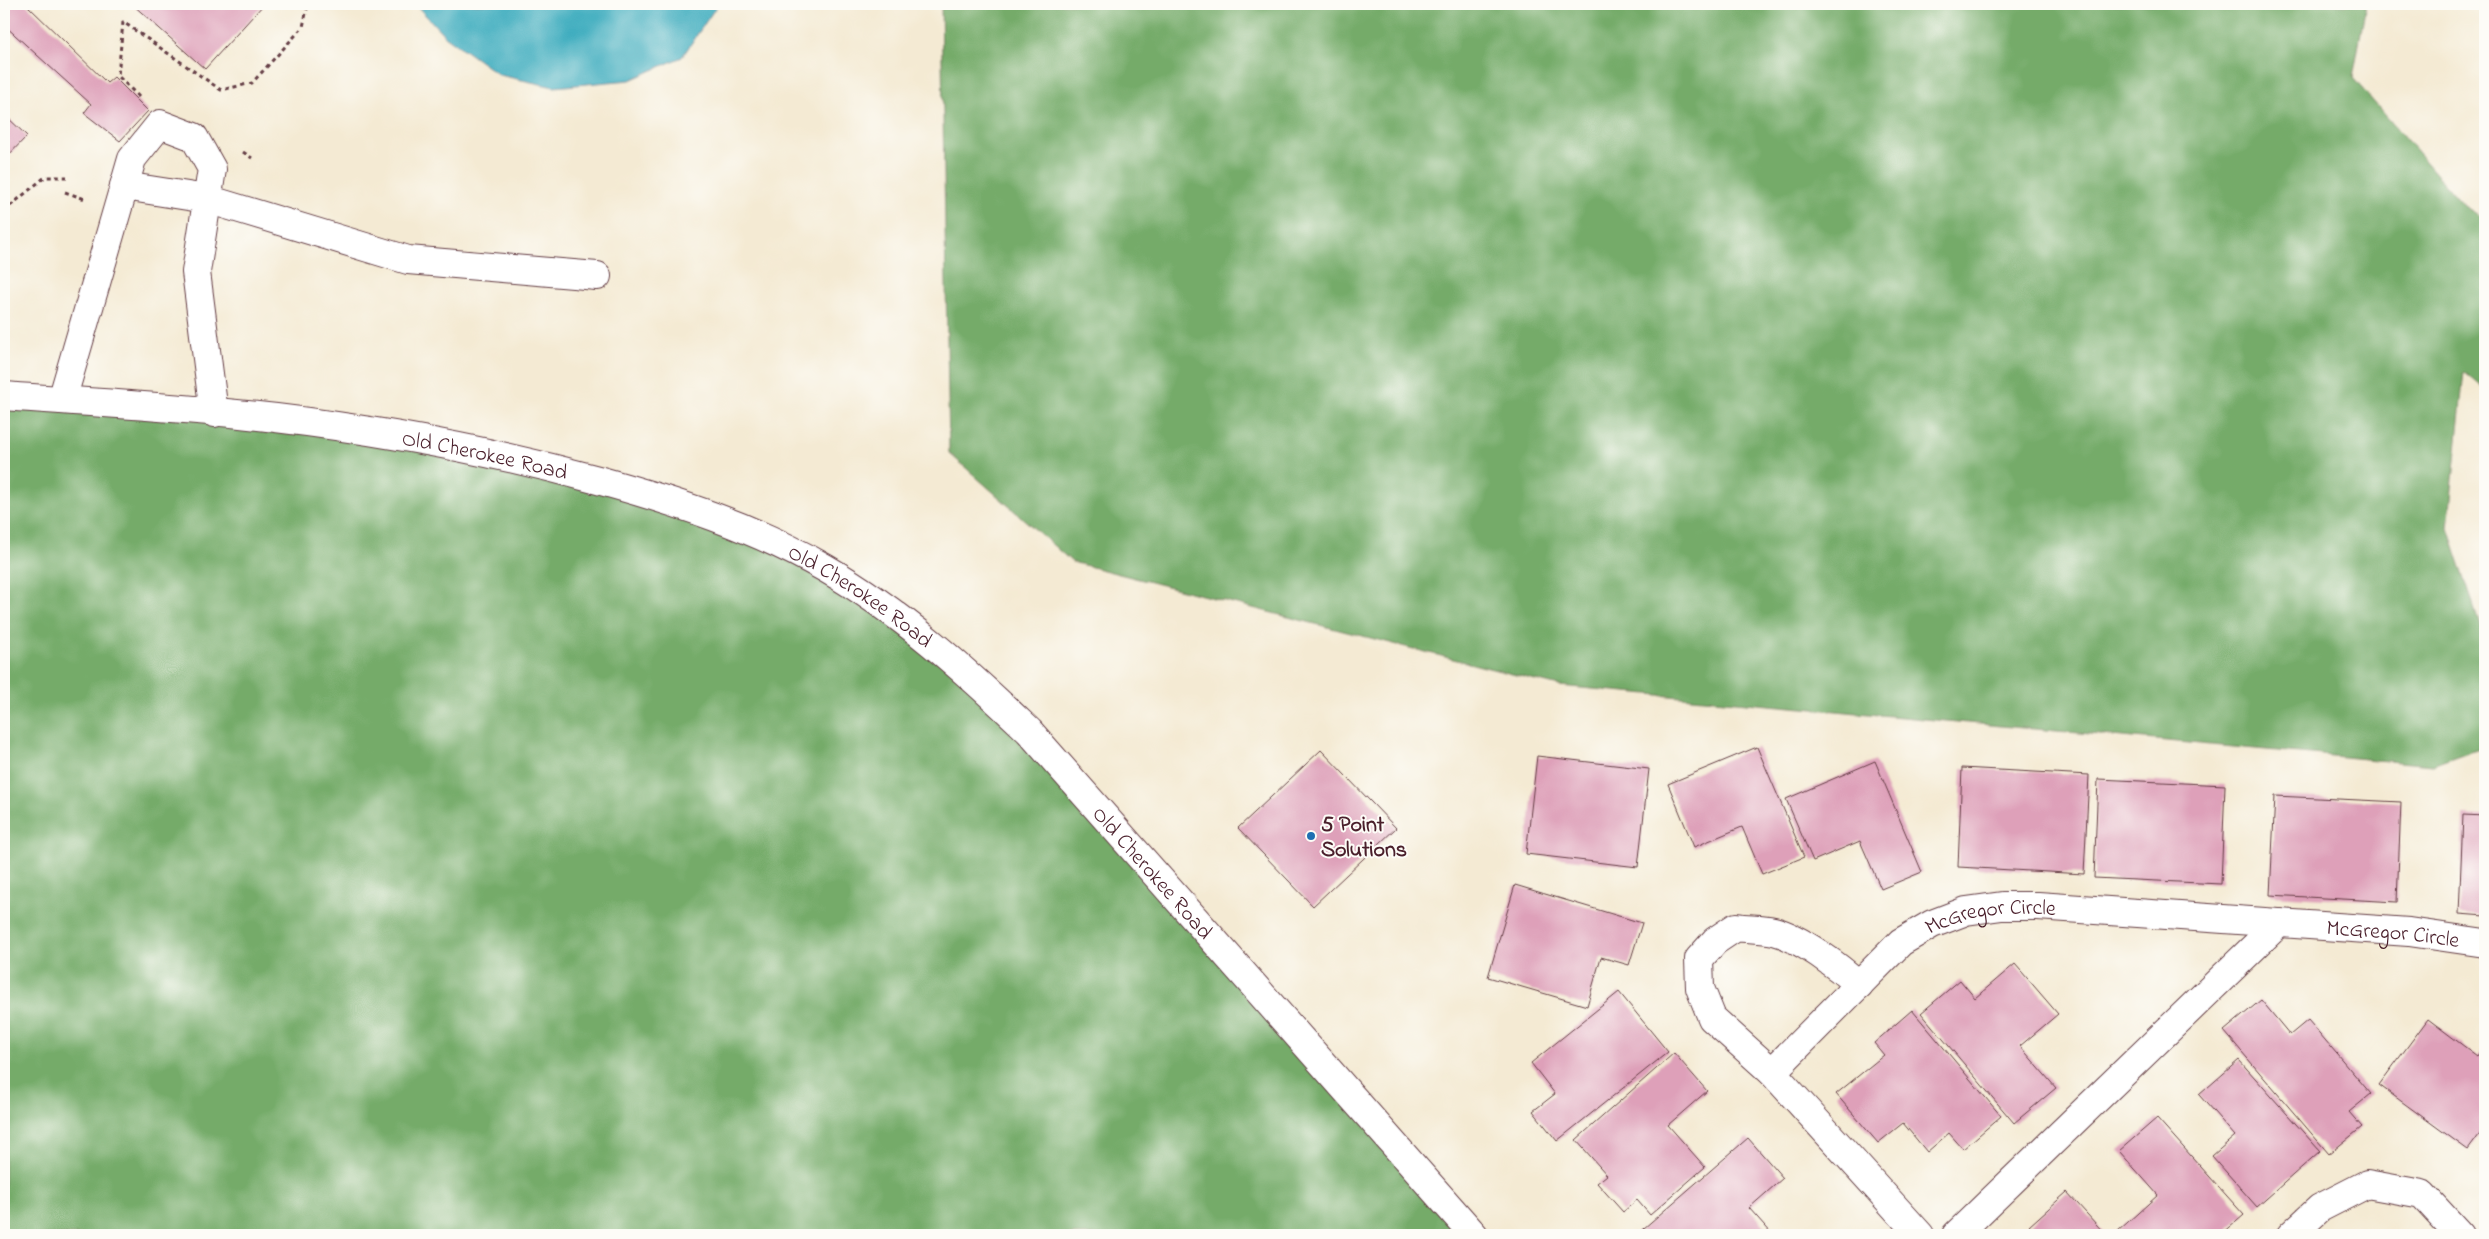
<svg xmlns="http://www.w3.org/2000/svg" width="2489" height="1239" viewBox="0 0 2489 1239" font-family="'Indie Flower',sans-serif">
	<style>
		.forest { fill: #74ab69; stroke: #5f654a }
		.water { fill: #41adbf; stroke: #466675 }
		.building { fill: #dea0b9 }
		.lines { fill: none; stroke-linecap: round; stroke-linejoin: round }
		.minor-casing { stroke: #643d44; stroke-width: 30 }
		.path { stroke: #643d44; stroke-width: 3; stroke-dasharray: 4 4; stroke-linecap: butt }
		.minor { stroke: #fff; stroke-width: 28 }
		.poi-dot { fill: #1f6fb2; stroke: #fdfcf7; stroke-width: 2 }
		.labels { text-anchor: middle; stroke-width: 4; stroke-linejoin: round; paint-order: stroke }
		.street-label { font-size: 22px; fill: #4a1f2b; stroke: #fdfcf7 }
		.poi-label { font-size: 22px; font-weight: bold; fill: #4a1f2b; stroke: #fdfcf7; text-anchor: start }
	</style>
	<rect width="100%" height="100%" fill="#fdfcf7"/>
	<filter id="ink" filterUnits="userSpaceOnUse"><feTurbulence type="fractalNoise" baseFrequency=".02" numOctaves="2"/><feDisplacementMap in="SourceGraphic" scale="10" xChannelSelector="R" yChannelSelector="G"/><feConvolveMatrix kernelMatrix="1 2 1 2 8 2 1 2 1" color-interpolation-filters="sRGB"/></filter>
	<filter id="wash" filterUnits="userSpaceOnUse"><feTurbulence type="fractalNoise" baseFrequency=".0096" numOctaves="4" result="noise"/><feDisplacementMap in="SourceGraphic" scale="20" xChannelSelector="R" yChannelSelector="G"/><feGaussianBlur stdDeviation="1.12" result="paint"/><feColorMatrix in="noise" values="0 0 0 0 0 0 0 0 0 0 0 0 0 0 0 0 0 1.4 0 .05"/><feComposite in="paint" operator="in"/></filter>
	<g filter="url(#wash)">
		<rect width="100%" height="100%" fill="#f4ead3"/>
		<!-- forest -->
		<path class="forest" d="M941,4H2366L2353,78L2464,206L2485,219V389L2464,372L2448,528L2485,640V746L2432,765L1559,686L1072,562L949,453Z
			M4,395L418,439L755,532L972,677L1474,1235H4Z"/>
		<!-- water -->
		<path class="water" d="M415,4H718L682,57L630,80L554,87L499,75L445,36Z"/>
		<g id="blocks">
			<!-- building -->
			<path class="building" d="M4,4H26L107,83L114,77L148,111L120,141L84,113L91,104L4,25Z
				M132,4H264L205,69Z
				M4,114L27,136L4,160Z
				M1757,747L1804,857L1762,874L1742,827L1694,847L1668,784Z
				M1321,750L1396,828L1313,906L1238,828Z
				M1537,756L1649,769L1638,867L1526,854Z
				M1875,761L1922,872L1881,889L1860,841L1813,861L1786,799Z
				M1962,768L2089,775L2084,874L1958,867Z
				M2098,779L2225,785L2221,884L2094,878Z
				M2275,796L2401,802L2397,902L2270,895Z
				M2463,815L2485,816V916L2459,914Z
				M1515,885L1642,923L1629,965L1601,957L1587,1006L1488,977Z
				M2015,964L2058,1014L2020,1046L2056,1088L2014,1123L1921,1013L1960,980L1975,998Z
				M1619,992L1668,1052L1557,1141L1533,1111L1555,1094L1531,1063Z
				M2261,1000L2290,1035L2308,1020L2371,1094L2349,1112L2362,1127L2329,1154L2224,1031Z
				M1912,1010L2001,1116L1963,1149L1949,1133L1927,1152L1903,1123L1878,1143L1836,1094L1884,1055L1874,1043Z
				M2428,1019L2477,1056L2485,1045V1127L2468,1150L2379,1085Z
				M1674,1053L1707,1091L1668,1125L1705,1167L1650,1215L1637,1200L1623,1212L1597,1183L1607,1175L1576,1140Z
				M2239,1060L2320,1151L2257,1207L2212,1156L2235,1136L2199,1095Z
				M2157,1118L2244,1215L2221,1235H2121L2118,1231L2158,1195L2119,1151Z
				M1748,1138L1783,1178L1749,1208L1773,1235H1636Z
				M2067,1192L2106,1235H2038L2029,1226Z"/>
		</g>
	</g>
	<g filter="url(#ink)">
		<use href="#blocks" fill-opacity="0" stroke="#643d44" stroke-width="1"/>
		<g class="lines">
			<!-- minor casing -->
			<g class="minor-casing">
				<g id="minor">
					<path d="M124,186L207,199L408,260L597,276"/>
					<path id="s1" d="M4,396C94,403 186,407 276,418C384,431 492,451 598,480C677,502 754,527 825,568C901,612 966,671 1029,731L1474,1235"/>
					<path d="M62,400L132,159L160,124L194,137L212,169L196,272L214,413"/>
					<path d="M1772,1072L1712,1018L1700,988L1699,959L1715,941L1736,927C1748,929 1762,928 1774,931C1801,938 1839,967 1859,985"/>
					<path id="s2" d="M1920,1235L1772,1072L1901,942L1932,924L1966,911L2002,906H2038L2409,932L2485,943"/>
					<path d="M1956,1235L2279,923"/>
					<path d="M2291,1235L2320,1208L2367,1184L2422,1194L2460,1235"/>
				</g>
			</g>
			<!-- path -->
			<path class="path" d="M139,97L118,76L123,22L221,90L252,83L303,27L308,4
				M243,152L252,158
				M65,192L85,199
				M4,211L45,177H67"/>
			<!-- minor -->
			<use href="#minor" class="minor"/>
		</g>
	</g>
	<!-- markers -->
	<circle class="poi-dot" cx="1311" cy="836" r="5"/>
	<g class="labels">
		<!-- street labels -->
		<g class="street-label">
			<text dy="8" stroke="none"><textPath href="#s1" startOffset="485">Old Cherokee Road</textPath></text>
			<text dy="8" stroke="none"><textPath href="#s1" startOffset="890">Old Cherokee Road</textPath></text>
			<text dy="8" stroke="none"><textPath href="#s1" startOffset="1295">Old Cherokee Road</textPath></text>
			<text dy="8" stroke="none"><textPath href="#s2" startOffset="499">McGregor Circle</textPath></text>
			<text dy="8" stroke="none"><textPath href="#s2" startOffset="904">McGregor Circle</textPath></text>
		</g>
		<!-- poi labels -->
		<g class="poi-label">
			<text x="1321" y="831">5 Point<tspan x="1321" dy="25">Solutions</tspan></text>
		</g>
	</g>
	<!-- margin -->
	<rect width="2489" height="1239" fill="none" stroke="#fdfcf7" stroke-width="20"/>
</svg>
